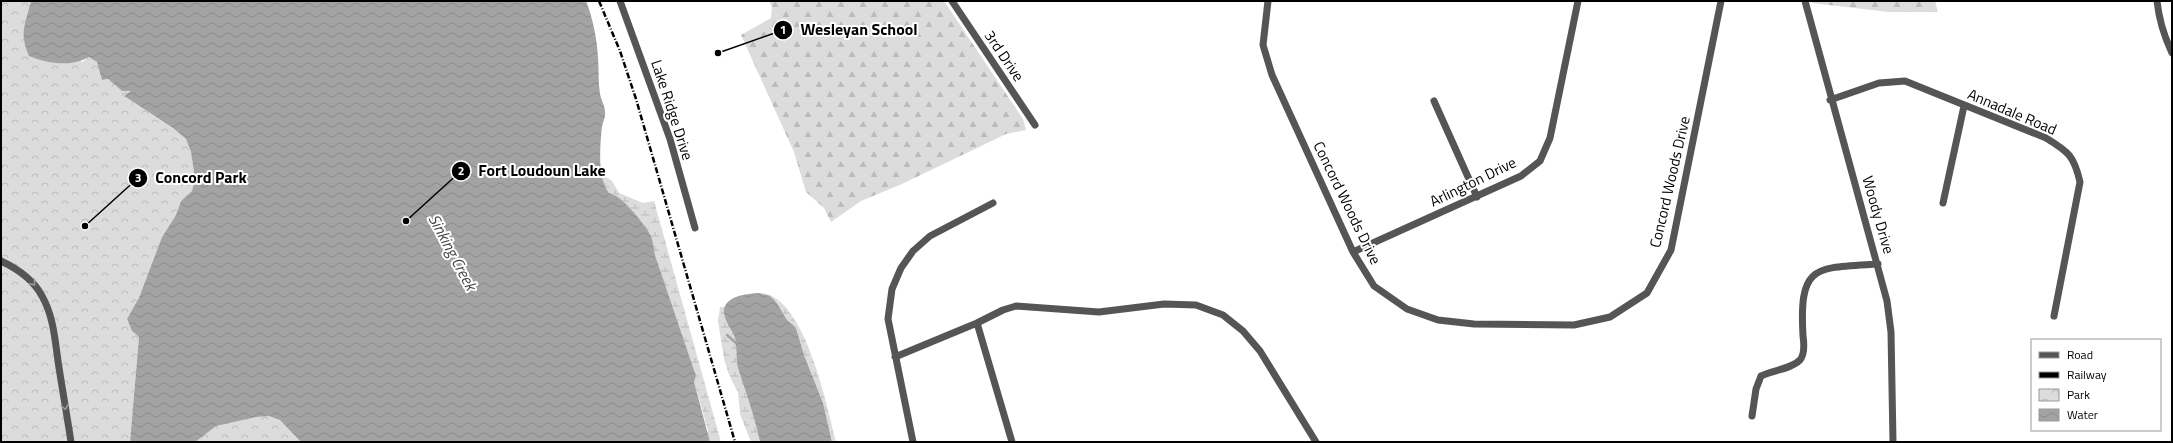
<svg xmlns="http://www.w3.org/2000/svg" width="2173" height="443" viewBox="0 0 2173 443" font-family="'Titillium Web',sans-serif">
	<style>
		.forest { fill: url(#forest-firs) }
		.wetland { fill: url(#wetland-marsh) }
		.park { fill: url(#park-crowns) }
		.water { fill: url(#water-waves) }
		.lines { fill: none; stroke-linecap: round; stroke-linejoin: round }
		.stream { stroke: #a3a3a3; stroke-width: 2.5 }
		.street { stroke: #555; stroke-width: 7 }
		.rail { stroke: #000; stroke-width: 2.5; stroke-dasharray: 6 2 1 2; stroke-linecap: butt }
		.oneway { stroke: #999 }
		.labels { text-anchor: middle; stroke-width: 4; stroke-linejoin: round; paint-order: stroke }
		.street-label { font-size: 15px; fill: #000; stroke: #fff }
		.water-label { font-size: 16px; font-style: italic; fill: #444; stroke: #fff }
		.leader { fill: none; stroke: #000; stroke-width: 1.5 }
		.callout-dot { fill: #000; stroke: #fff; stroke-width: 1.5 }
		.mark-label { font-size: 12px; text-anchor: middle; font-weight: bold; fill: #fff }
		.callout-label { font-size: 16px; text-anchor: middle; font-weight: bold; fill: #000; stroke: #fff; stroke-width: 4; stroke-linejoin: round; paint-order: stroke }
	</style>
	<defs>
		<pattern id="forest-firs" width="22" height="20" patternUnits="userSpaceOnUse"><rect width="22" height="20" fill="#dcdcdc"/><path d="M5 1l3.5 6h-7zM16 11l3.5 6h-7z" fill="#bbb"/></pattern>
		<pattern id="wetland-marsh" width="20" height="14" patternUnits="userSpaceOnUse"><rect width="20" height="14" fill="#dcdcdc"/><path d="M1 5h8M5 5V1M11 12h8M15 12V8" fill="none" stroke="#bbb"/></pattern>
		<pattern id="park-crowns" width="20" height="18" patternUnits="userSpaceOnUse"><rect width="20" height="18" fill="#dcdcdc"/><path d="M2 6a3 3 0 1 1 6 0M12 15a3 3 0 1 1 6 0" fill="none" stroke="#bbb"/></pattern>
		<pattern id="water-waves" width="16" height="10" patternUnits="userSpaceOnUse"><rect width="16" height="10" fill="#a3a3a3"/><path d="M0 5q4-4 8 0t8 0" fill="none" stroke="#8b8b8b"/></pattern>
	</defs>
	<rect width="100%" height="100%" fill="#fff"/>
	<!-- forest -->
	<path class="forest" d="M769,1H944L1023,119L1026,130L1006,134L902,184L861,201L831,222L824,208L806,192L794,152L741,35L771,18L772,7Z
		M1812,1H1935L1938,12H1889L1812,3Z"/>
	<!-- wetland -->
	<path class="wetland" d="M602,174L612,181L619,193L643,203L654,201L721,442H710L707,435L708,430L694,382L696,376L655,255L651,237L614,194L609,193L604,187Z
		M758,293C804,291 827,407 836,442H832L823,403L804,355L796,328L787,320L777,302Z
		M720,307H725L724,315L735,338L738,367L755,416L760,442H751L740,414L738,392L729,375L724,359L718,321Z"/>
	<!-- park -->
	<path class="park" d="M1,1H31L24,27L82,62L89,57L98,62L102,80L108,79L122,91H131L125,97L173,128L186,139L191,152L195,179L192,191L181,201L176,215L162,237L140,298L127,319L132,331L139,337L130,442H1Z
		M272,413L309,442H188L203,427Z"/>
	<!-- water -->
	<path class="water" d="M31,1H586C593,19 597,39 598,58C599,70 598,82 600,94C601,100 605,106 605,112C606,116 603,122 602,126C600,146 597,178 609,193C622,195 645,225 651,236C653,242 654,249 655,255L696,376L694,382L710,442H301L280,420L269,416L256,417L216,426L195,442H130L139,337L132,331L127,319L139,298L162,237L176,215L181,201L192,191L195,179L191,152L186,139L173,128L124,96L131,91H122L108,79L102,80L97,62L89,57C72,67 48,64 29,56C19,33 25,25 31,1Z
		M758,293L770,296L777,303L787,320L796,328L804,355L823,403L832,442H760C755,417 746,393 738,368C736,359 737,348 735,338C732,329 720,316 725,306C731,295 747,294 758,293Z"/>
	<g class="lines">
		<!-- stream -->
		<path class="stream" d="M727,335L736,343"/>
		<!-- street -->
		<path class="street" d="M620,1L670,139L695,228
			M952,1L1035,125
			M1268,1L1263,45L1272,75L1353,252L1374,286L1407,309L1438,320L1474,324L1574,325L1610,317L1647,293L1671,250L1721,1
			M1805,1L1887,301L1891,332L1893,442
			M2157,1C2159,20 2164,36 2172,53
			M1830,100L1879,83L1905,81L2046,138C2069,152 2074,156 2080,182L2054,316
			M1434,101L1477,197
			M1943,203L1964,106
			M1353,252L1521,176L1540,161L1550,138L1578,1
			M1,261C18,269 33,279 42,296C53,315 55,339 58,361C62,388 67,415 71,442
			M977,323L1012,442
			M895,357L977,323L1003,310L1016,306L1099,312L1164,304L1196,305L1223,315L1243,331L1260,351L1316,442
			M1752,416L1756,389L1761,376C1773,370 1791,369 1800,360C1805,354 1804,343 1803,336C1799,264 1814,268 1878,264
			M913,442L888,319L892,289L901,268L913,251L930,236L993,203"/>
		<!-- rail -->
		<path class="rail" d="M599,1L620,51L636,99L735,442"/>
	</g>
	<!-- one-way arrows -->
	<defs><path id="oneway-chevron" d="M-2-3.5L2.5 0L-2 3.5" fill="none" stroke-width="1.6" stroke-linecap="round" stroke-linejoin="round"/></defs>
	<g class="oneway">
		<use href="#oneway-chevron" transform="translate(33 283) rotate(49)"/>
		<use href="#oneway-chevron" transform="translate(65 407) rotate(81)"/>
	</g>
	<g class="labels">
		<!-- street labels -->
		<g class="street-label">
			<text transform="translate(1004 56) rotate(56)" y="5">3rd Drive</text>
			<text transform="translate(672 110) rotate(72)" y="5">Lake Ridge Drive</text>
			<text transform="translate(2012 112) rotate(23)" y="5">Annadale Road</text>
			<text transform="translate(1473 182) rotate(-26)" y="5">Arlington Drive</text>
			<text transform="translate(1670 182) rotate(-77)" y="5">Concord Woods Drive</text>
			<text transform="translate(1347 203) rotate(64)" y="5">Concord Woods Drive</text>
			<text transform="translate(1878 215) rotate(74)" y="5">Woody Drive</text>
		</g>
		<!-- water labels -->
		<g class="water-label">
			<text transform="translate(453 252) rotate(62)" y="6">Sinking Creek</text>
		</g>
	</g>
	<!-- callouts -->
	<path class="leader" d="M718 53L783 30M406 221L461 171M85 226L138 178"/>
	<g class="callout-dot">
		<circle cx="718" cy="53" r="4"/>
		<circle cx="406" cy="221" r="4"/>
		<circle cx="85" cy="226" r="4"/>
		<circle cx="783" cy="30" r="10"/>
		<circle cx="461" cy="171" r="10"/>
		<circle cx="138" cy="178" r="10"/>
	</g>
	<g class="mark-label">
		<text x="783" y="34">1</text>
		<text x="461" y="175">2</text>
		<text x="138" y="182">3</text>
	</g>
	<g class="callout-label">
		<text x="859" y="35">Wesleyan School</text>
		<text x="542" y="176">Fort Loudoun Lake</text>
		<text x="201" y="183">Concord Park</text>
	</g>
	<!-- border -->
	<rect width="2173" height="443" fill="none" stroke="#000000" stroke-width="4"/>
	<!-- legend -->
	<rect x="2031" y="339" width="130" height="92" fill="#ffffff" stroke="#999999"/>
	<rect x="2039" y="352" width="20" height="6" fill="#555555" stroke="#999999"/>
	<text x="2067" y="359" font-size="12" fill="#000000">Road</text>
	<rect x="2039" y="372" width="20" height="6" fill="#000000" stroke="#999999"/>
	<text x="2067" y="379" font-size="12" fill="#000000">Railway</text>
	<rect x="2039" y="389" width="20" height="12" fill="url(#park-crowns)" stroke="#999999"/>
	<text x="2067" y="399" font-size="12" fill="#000000">Park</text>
	<rect x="2039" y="409" width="20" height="12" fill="url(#water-waves)" stroke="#999999"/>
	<text x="2067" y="419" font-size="12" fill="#000000">Water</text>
</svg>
